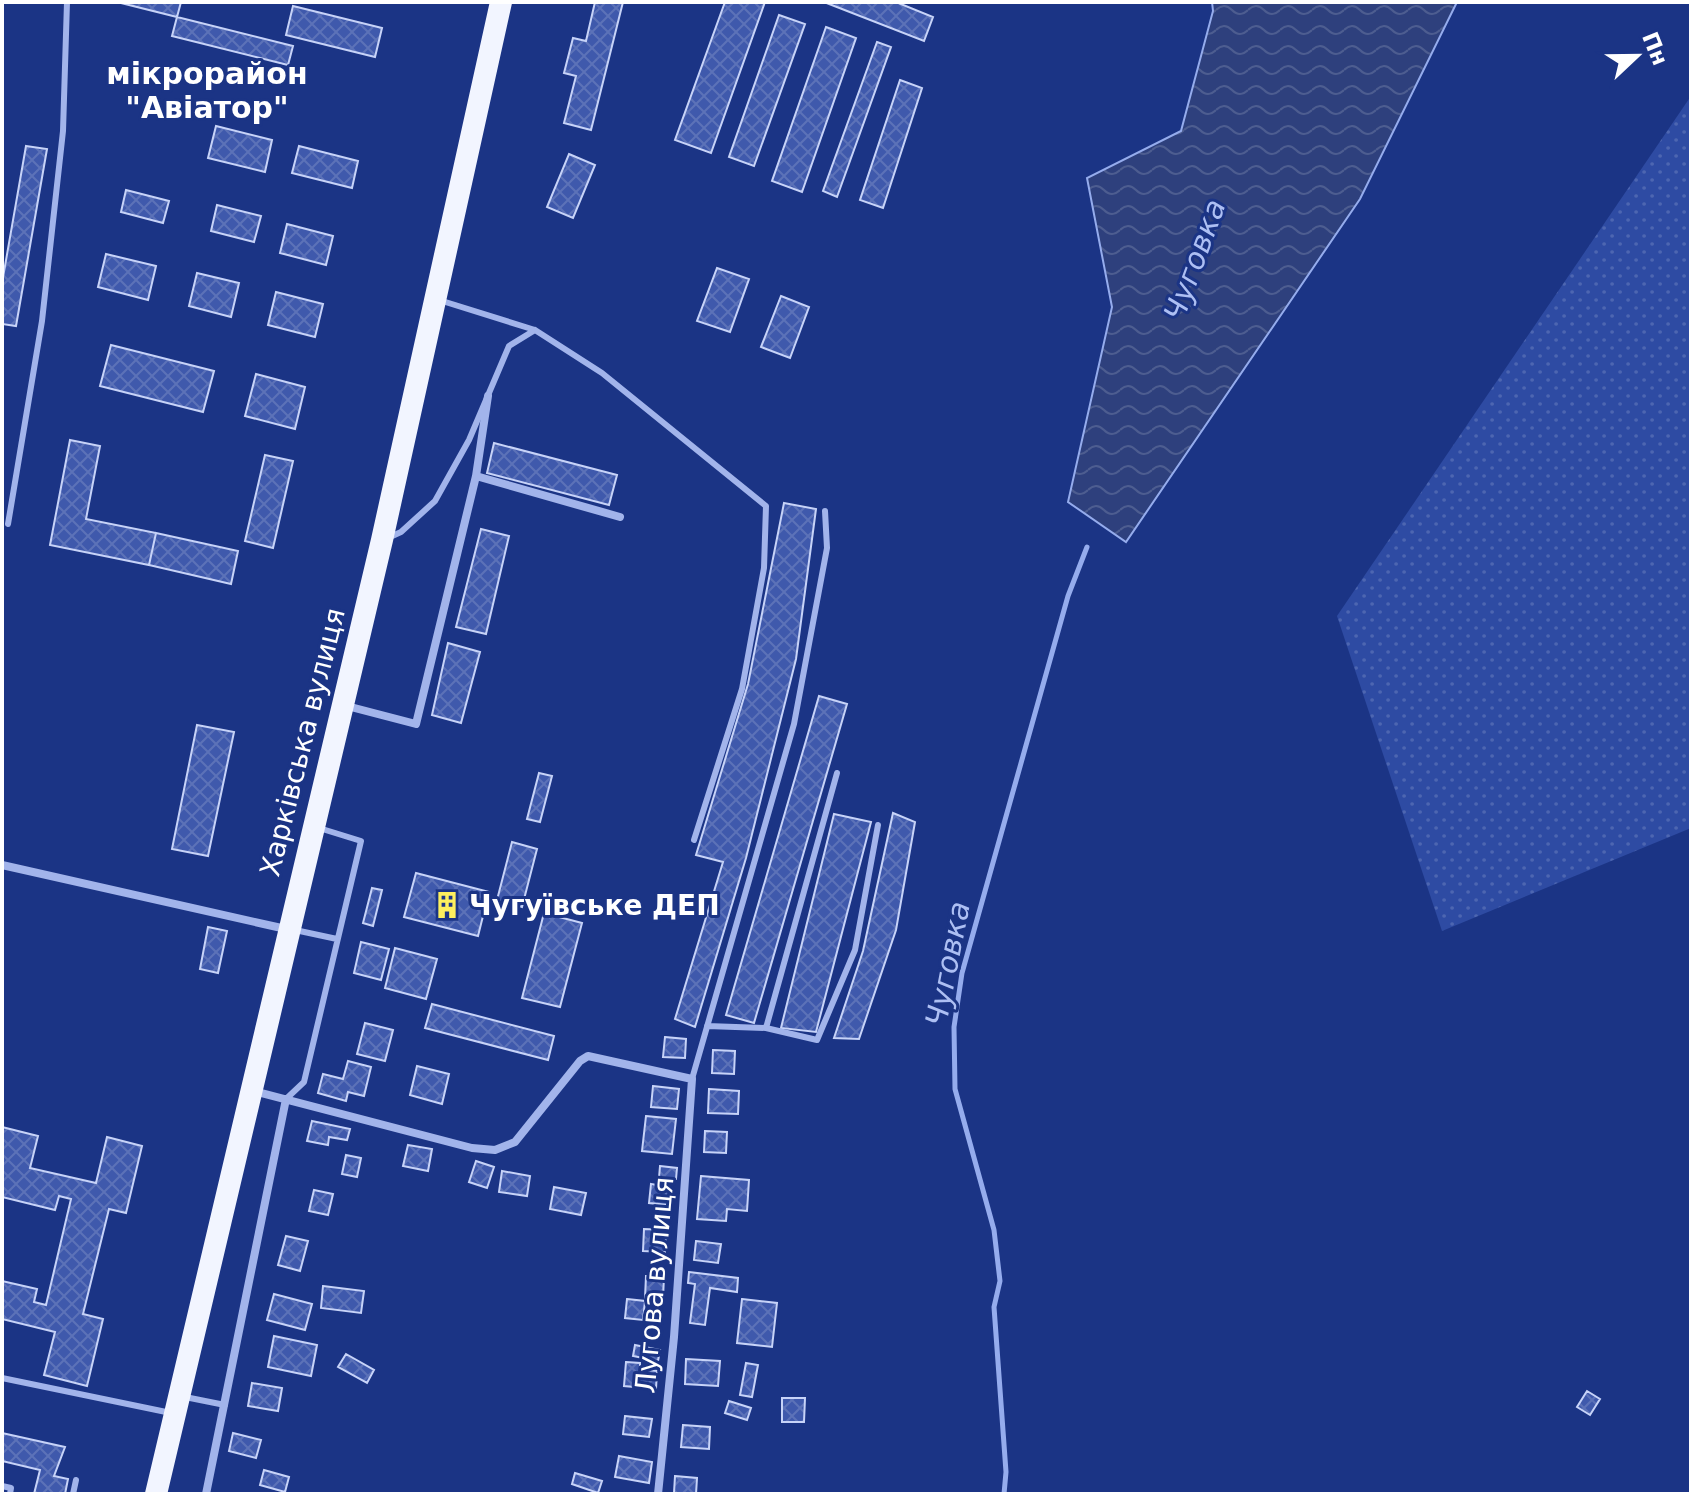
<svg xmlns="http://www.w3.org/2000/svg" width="1693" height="1496" viewBox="0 0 1693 1496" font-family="'DejaVu Sans',sans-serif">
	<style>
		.garden { fill: url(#garden-dots) }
		.water { fill: url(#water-waves); stroke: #95aced; stroke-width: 2 }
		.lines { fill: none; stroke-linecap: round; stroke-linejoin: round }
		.stream { stroke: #95aced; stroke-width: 5 }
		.building { fill: url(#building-cross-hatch); stroke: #c7d3f8; stroke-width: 2 }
		.service { stroke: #a2b4eb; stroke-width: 6 }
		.minor { stroke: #a2b4eb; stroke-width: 8 }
		.trunk { stroke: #f2f5ff; stroke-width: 22 }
		.labels { text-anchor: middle; stroke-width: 6; stroke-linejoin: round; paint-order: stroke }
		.street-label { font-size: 28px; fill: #fff; stroke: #1b3485 }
		.poi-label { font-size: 28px; font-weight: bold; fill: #fff; stroke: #1b3485; text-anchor: start }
		.neighbourhood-label { font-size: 30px; font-weight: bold; fill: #fff; stroke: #1b3485 }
		.water-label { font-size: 30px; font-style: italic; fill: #adbff3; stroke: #1b3485 }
	</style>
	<defs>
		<pattern id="garden-dots" width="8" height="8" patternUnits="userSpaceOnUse" patternTransform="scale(2)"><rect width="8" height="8" fill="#2e4ba3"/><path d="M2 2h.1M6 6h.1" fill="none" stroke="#4d66b1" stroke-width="1.8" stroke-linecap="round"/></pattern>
		<pattern id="water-waves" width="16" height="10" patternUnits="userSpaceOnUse" patternTransform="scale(2)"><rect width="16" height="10" fill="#2e407d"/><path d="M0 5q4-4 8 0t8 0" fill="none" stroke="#4d5d90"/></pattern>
		<pattern id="building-cross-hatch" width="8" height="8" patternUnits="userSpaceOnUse" patternTransform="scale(2)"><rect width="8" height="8" fill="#3f59ac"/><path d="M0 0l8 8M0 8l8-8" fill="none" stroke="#5c72b8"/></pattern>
	</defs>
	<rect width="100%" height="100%" fill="#1b3485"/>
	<!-- garden -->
	<path class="garden" d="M1691,96V828L1442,931L1337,616Z"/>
	<!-- water -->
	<path class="water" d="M1212,2H1457L1360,199L1126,542L1068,502L1112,307L1087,178L1181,131L1213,11Z"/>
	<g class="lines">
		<!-- stream -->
		<path class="stream" d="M1004,1494L1006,1472L994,1307L1000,1281L994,1230L955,1089L954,1027L962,973L1068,596L1087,547"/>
	</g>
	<!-- building -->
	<path class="building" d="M117,2H181L177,17Z
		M595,2H623L591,130L564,123L576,76L564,73L573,38L586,41Z
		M725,2H765L711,153L675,140Z
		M824,2H896L933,17L924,41Z
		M293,6L382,28L375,57L286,35Z
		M779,15L805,24L754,166L729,157Z
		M177,17L293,46L288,65L172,36Z
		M826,27L856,38L802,192L772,181Z
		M877,42L891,47L837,197L823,191Z
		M900,80L922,88L883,208L860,200Z
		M216,126L272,140L265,172L208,158Z
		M26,146L47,149L16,326L2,324V283Z
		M299,146L358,161L352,188L292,173Z
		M569,154L595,165L573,218L547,207Z
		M126,190L169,201L163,223L121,212Z
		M217,205L261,216L254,242L211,231Z
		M287,224L333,236L326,265L280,253Z
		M106,254L156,266L148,300L98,287Z
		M717,268L749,279L730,332L697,321Z
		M197,273L239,283L231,317L189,306Z
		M276,292L323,304L315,337L268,325Z
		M781,296L809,307L790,358L761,347Z
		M111,345L214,371L203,412L100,386Z
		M256,374L305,387L295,429L245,416Z
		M70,440L100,446L86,519L156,533L149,565L50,545Z
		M494,443L617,475L609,505L487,473Z
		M265,455L293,461L273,548L245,541Z
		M784,503L816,509L796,659L746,858L695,1027L675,1019L723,862L696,855L748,684Z
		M481,529L509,536L486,634L456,627Z
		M156,533L238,551L231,584L149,565Z
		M448,643L480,652L461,723L432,715Z
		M819,696L847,704L754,1023L726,1015Z
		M197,725L234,732L208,856L172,849Z
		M539,773L552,776L540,822L527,819Z
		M893,813L915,822L896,930L859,1039L834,1038L863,951Z
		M834,814L871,822L816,1032L781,1028Z
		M512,842L537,849L522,907L497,900Z
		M416,873L489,892L478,936L404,917Z
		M372,888L382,890L373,926L363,923Z
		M544,913L582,923L560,1007L522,998Z
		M208,927L227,931L218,973L200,969Z
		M361,942L389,949L381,980L354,973Z
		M395,948L437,959L426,999L385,988Z
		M432,1004L554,1036L548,1060L425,1028Z
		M365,1023L393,1030L385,1061L357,1054Z
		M665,1037L686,1039L685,1058L663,1057Z
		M713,1050L735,1051L734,1074L712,1073Z
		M348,1061L371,1067L364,1096L348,1092L346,1101L318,1093L323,1074L343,1079Z
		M417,1066L449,1074L442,1104L410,1095Z
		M653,1086L679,1089L677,1109L651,1107Z
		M709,1089L739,1091L738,1114L708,1113Z
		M646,1116L676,1119L672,1154L642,1151Z
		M312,1121L350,1129L347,1140L329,1137L328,1145L307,1141Z
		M2,1127L38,1136L30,1168L96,1183L107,1137L142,1146L126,1213L109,1209L83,1314L103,1319L87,1386L44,1375L55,1332L2,1319V1281L37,1289L34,1302L46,1305L71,1199L59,1196L55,1210L2,1197Z
		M705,1131L727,1132L726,1153L704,1152Z
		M408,1145L432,1149L428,1171L403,1166Z
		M346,1155L361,1158L357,1177L342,1174Z
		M476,1161L494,1167L487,1188L469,1182Z
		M660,1166L677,1168L676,1179L659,1178Z
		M502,1171L530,1176L527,1196L499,1192Z
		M701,1176L749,1180L747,1211L727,1209L726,1221L697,1219Z
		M651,1184L670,1187L668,1205L649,1203Z
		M554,1187L586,1193L581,1215L550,1209Z
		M314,1190L333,1194L328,1215L309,1211Z
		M644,1229L666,1230L665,1252L643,1251Z
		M286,1236L308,1241L300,1271L278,1265Z
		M696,1241L721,1244L718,1263L694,1260Z
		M689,1272L738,1278L737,1292L710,1288L705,1325L690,1323L695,1284L688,1283Z
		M646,1276H664L663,1299L645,1298Z
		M323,1286L364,1291L361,1313L321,1308Z
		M274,1294L312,1304L305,1330L267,1320Z
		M627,1299L645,1301L643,1320L625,1318Z
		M742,1299L777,1303L772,1347L737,1343Z
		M274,1336L317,1345L311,1376L268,1367Z
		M635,1345L660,1350L658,1361L633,1356Z
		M346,1354L374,1370L367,1383L338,1367Z
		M686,1359L720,1361L718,1386L685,1384Z
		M626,1362L640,1363V1369L657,1371L656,1389L624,1386Z
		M746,1363L758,1365L752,1397L740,1395Z
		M252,1383L282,1388L278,1411L248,1406Z
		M1587,1391L1600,1399L1590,1415L1577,1407Z
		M782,1398H805L804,1422H782Z
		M729,1401L751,1408L747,1420L725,1413Z
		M625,1416L652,1419L649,1437L623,1434Z
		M683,1425L710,1427L709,1449L681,1447Z
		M2,1433L65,1447L54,1476L68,1479L65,1494H34L40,1470L2,1461Z
		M233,1433L261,1440L256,1458L229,1451Z
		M619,1456L652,1462L649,1483L615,1477Z
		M264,1470L289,1477L285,1492L260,1485Z
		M575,1473L602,1481L598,1493L572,1484Z
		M675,1476L697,1478L696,1494L674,1493Z"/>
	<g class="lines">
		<!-- service -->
		<path class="service" d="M439,300L535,330L602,373L766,506L764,568L742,689L694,840
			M8,524L42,321L63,131L67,2
			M390,537L401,532L435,501L469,440L509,346L535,330
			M295,930L337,939
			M707,1026L766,1028L837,773
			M766,1028L817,1040L855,950L878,825
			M692,1079L794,724L827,548L825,511
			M286,1099L304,1082L361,841L319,828
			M2,1378L171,1413
			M185,1397L225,1405
			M2,1486L11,1488L10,1494
			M73,1494L76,1480"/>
		<!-- minor -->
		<path class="minor" d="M476,476L620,517
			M343,705L416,724L476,476L488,396
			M2,865L286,929
			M254,1091L472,1148L495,1150L515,1142L580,1061L588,1056L692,1079L674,1337L658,1494
			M206,1494L286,1099"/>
		<!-- trunk -->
		<path class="trunk" d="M156,1494L382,540L501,2"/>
	</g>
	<!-- icons -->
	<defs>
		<g id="building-bare" transform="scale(2.16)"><path d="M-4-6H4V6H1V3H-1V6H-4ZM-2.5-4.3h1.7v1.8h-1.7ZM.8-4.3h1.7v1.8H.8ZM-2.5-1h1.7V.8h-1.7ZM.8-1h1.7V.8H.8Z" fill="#fdef5e" stroke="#1b3485" stroke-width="2.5" paint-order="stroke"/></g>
	</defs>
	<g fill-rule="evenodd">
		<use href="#building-bare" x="447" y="905"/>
	</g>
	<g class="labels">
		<!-- street labels -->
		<g class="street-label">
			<text transform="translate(302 742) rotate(-76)" y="10">Харківська вулиця</text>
			<text transform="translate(654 1285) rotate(-85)" y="10">Лугова вулиця</text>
		</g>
		<!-- poi labels -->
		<g class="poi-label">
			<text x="469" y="915">Чугуївське ДЕП</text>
		</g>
		<!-- neighbourhood labels -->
		<g class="neighbourhood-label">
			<text x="207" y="84">мікрорайон<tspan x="207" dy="34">"Авіатор"</tspan></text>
		</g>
		<!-- water labels -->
		<g class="water-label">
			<text transform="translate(1195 260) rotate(-70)" y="10">Чуговка</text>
			<text transform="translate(948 964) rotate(-79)" y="10">Чуговка</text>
		</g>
	</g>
	<!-- border -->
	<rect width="1693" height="1496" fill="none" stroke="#ffffff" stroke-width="8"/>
	<!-- north arrow -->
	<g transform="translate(1637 56) rotate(68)" stroke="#1b3485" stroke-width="6" paint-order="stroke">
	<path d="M0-6L14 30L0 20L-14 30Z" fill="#ffffff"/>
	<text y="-12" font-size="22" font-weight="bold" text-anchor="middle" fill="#ffffff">Пн</text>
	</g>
</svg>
